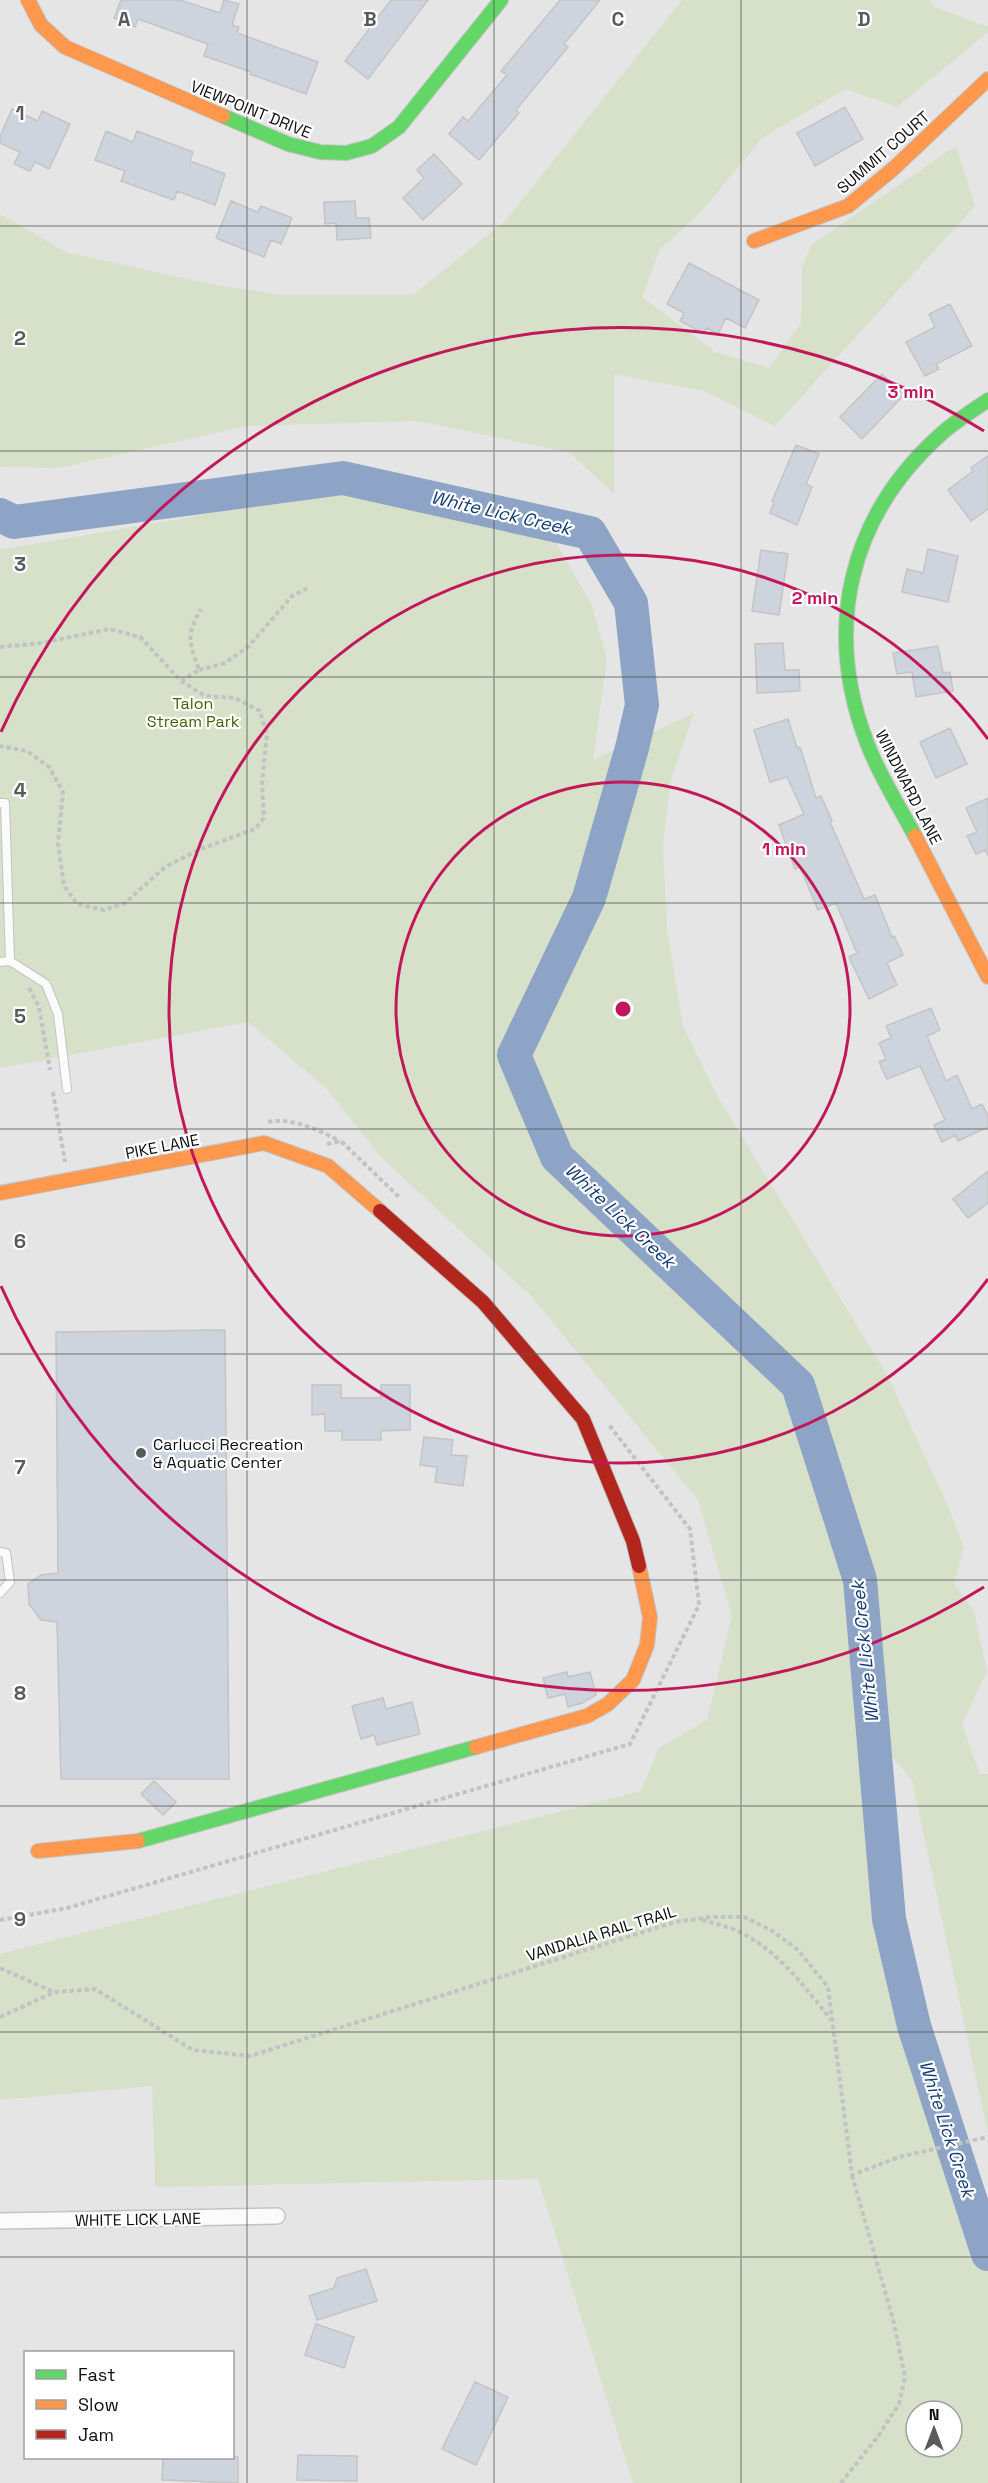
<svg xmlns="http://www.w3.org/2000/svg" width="988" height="2483" viewBox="0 0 988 2483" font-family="'Space Grotesk',sans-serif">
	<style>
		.green { fill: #d7e1c9; fill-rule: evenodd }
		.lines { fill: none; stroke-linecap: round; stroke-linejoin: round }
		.river { stroke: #8ea4c6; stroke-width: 34 }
		.building { fill: #ced4de; stroke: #c4c4c4; stroke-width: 1.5 }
		.lane-casing { stroke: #c2c3c3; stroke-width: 10 }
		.street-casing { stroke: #c2c3c3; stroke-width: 18 }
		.fast-casing { stroke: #c2c3c3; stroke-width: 16 }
		.slow-casing { stroke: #c2c3c3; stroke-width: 16 }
		.jam-casing { stroke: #c2c3c3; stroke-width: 16 }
		.path { stroke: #c2c3c3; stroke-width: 4; stroke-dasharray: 4.5 3; stroke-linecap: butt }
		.lane { stroke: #fbfbfb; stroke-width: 8 }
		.street { stroke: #fbfbfb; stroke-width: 15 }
		.fast { stroke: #63d668; stroke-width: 14 }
		.slow { stroke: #ff974d; stroke-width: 14 }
		.jam { stroke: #b3261e; stroke-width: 14 }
		.grid { fill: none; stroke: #595a5a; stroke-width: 1.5; stroke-opacity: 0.55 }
		.ring { fill: none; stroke: #c2185b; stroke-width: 3 }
		.poi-dot { fill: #595a5a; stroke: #fff; stroke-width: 2 }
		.labels { text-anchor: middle; stroke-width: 4.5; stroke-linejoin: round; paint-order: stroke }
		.street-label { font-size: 16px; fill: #0e0f0f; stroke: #fff }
		.park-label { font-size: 16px; fill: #496103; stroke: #fff }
		.poi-label { font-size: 16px; fill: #0e0f0f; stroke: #fff; text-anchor: start }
		.water-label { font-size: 18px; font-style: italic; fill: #113b77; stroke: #fff }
		.grid-label { font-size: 20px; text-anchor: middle; font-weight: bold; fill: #595a5a; stroke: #fff; stroke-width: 4.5; stroke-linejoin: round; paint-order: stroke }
		.centre { fill: #c2185b; stroke: #fff; stroke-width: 3 }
		.ring-label { font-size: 18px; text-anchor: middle; font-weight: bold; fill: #c2185b; stroke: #fff; stroke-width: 4.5; stroke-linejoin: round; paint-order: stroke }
	</style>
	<rect width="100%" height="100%" fill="#e5e5e5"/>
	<!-- green -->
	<path class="green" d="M682,0H931L934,7L988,27V32L897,107L846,89L763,137L701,212L660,249L642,297L715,352L769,368L801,323L802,268L811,245L956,146L975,206L775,426L704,391L614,374V494L570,453L419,421L247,426L59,468L0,467V214L66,252L205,283L280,295H413L505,221Z
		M339,491L454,513L553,538L591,603L607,659L593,760L694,713L670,782L663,847L667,929L683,1026L718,1097L887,1375L948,1506L964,1548L954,1584L974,1611L987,1671L962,1724L980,1774H988V2134L912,1780L873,1734L889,1919L914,2026L988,2254V2483H633L538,2179L155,2187L152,2086L0,2100V1954L641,1791L659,1748L707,1720L732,1616L698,1500L532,1297L383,1159L326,1088L248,1022L0,1068V548L6,549ZM916,2411H952V2447H916Z"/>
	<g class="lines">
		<!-- river -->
		<path class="river" d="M0,515L14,522L343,478L590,533L631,603L642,705L632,748L589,898L514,1055L557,1157L798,1385L860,1580L889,1919L914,2026L988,2254"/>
	</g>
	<!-- building -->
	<path class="building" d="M121,0H180L220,13L224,0L239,4L232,25L239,27L237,33L318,62L306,94L250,74L251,72L204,56L208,44L138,19L135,27L114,18Z
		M391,0H428L368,79L345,61Z
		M560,0H600L564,44L568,47L516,110L519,113L479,160L449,134L463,117L468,121L507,75L501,71Z
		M845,107L863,139L815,166L797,133Z
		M12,109L38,121L42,111L70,124L49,169L35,162L30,171L14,164L20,152L0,143V137Z
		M106,131L133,142L137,131L193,152L190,161L225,174L215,205L177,191L174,200L121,181L125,171L95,160Z
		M434,154L462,184L423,220L403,198L424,178L417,170Z
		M231,201L258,212L261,206L292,218L281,244L271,240L264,257L216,238Z
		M355,201L356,218H369L371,238L337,240L336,223L325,224L324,202Z
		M689,263L759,300L745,328L726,318L718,334L707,328L703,333L680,321L684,313L667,304Z
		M950,304L972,346L936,364L939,369L925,376L906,342L935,327L929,314Z
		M882,374L904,395L862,439L840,417Z
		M796,445L819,454L806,484L812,487L797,525L770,513L774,502L772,501Z
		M988,456V509L971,521L948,490L973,471L971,468Z
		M928,549L958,556L948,602L902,592L907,569L923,573Z
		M761,550L788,554L779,615L752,611Z
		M783,643L785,670H799L800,691L757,693L755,644Z
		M938,646L943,673L950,672L953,691L916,697L912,672L897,674L893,653Z
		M788,719L797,748L800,747L816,798L821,796L832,821L830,822L864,899L875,895L892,937L894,936L903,955L887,963L897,985L869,999L849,957L857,953L836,903L818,910L800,867L795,869L779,825L804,814L787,777L770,782L754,730Z
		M950,728L967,764L936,778L920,742Z
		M988,798V856L985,850L976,854L967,836L977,832L966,808Z
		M931,1008L940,1030L927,1036L946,1081L957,1075L972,1109L982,1104L988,1116V1127L958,1141L955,1135L942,1142L934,1125L945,1120L920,1066L887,1079L879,1062L886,1059L879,1043L891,1038L886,1026Z
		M988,1171V1203L968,1218L953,1199Z
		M225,1330L229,1779H61L57,1622L41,1620L29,1604L28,1584L41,1575L58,1573L56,1332Z
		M312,1385H341V1398H381V1385H410V1430L381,1431V1440H342V1431H325V1414L312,1415Z
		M424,1437L453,1440L451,1455L467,1456L463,1486L435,1482L437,1467L420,1465Z
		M567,1672L568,1677L590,1672L596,1695L582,1703L568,1707L565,1694L548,1698L543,1678Z
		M383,1698L386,1709L412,1702L420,1734L377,1745L374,1735L361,1739L352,1706Z
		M154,1781L176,1802L163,1815L141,1794Z
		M366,2269L377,2301L317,2320L309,2296L334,2288L337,2278Z
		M316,2324L354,2337L344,2368L305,2355Z
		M475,2382L508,2397L476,2465L442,2449Z
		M298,2455L357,2456V2481L297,2480Z
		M163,2457H238V2483L162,2480Z"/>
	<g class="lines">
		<!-- lane casing -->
		<g class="lane-casing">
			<path id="lane" d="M0,803H5L10,961
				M0,962L10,961L46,984L58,1014L67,1089
				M0,1552L6,1553L10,1582L0,1593"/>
		</g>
		<!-- street casing -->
		<g class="street-casing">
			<path id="street" d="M0,2221L277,2216"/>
		</g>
		<!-- fast casing -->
		<g class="fast-casing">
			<path id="fast" d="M223,116L288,144L320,152L346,153L372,146L399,127L501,0
				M915,836C899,806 879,775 867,743C823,628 849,517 940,435C954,422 972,411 988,400
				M138,1841L476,1747"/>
		</g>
		<!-- slow casing -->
		<g class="slow-casing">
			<path id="slow" d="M28,0L41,25L65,47L223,116
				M754,241L848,206L893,169L988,79
				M915,836L988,977
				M0,1193L264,1143L328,1166L380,1211
				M476,1747L587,1716L608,1704L633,1680L647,1645L650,1617L639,1566
				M38,1851L138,1841"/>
		</g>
		<!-- jam casing -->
		<g class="jam-casing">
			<path id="jam" d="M380,1211L483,1302L583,1419L633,1541L639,1566"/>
		</g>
		<!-- path -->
		<path class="path" d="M0,647L42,643L109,629L140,637L181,681L205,696L235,698L260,711L267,735L262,783L264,818L255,829L198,850L165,867L125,903L104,910L77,904L64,886L58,843L63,792L49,767L27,751L0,746
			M199,670L225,663L249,646L292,596L308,588
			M181,681L199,670C189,642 186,635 201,609
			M29,988L39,1007L50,1070
			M53,1092L65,1162
			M268,1122C291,1117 319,1130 340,1141
			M327,1144L341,1141L399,1197
			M0,1920L67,1908L630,1744L699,1605L690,1529L609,1425
			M702,1920C712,1923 723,1925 733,1929C776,1947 804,1986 832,2021
			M0,1968L54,1992
			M0,2017L55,1992L95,1989L193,2050L250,2056L675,1922L712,1917H744L771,1930L798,1950L828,1987L852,2175L899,2157L988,2137
			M841,2483L879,2435L899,2404L905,2377L894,2323L852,2175"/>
		<!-- lane -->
		<use href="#lane" class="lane"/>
		<!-- street -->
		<use href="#street" class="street"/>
		<!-- fast -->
		<use href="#fast" class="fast"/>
		<!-- slow -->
		<use href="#slow" class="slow"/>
		<!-- jam -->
		<use href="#jam" class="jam"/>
	</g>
	<!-- grid -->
	<path class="grid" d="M247,0V2483M494,0V2483M741,0V2483M0,226H988M0,451H988M0,677H988M0,903H988M0,1129H988M0,1354H988M0,1580H988M0,1806H988M0,2032H988M0,2257H988"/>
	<!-- distance rings -->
	<g class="ring">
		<circle cx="623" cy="1009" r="227"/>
		<path d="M988 1279A454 454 0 1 1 988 739"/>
		<path d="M984 1587A681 681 0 0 1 1 1286M1 732A681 681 0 0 1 984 431"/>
	</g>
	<!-- markers -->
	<circle class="poi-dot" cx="141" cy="1453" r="6"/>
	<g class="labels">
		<!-- street labels -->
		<g class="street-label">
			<text transform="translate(251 109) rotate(22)" y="6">VIEWPOINT DRIVE</text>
			<text transform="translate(883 152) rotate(-41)" y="6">SUMMIT COURT</text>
			<text transform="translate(909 787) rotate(63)" y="6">WINDWARD LANE</text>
			<text transform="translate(162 1146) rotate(-11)" y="6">PIKE LANE</text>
			<text transform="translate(601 1933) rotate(-17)" y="6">VANDALIA RAIL TRAIL</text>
			<text transform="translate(138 2219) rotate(-1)" y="6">WHITE LICK LANE</text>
		</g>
		<!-- park labels -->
		<g class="park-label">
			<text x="193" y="709">Talon<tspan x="193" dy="18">Stream Park</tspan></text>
		</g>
		<!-- poi labels -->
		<g class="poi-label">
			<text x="153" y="1450">Carlucci Recreation<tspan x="153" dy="18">&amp; Aquatic Center</tspan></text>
		</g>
		<!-- water labels -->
		<g class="water-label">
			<text transform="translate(501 513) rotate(13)" y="6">White Lick Creek</text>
			<text transform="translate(620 1216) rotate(43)" y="6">White Lick Creek</text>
			<text transform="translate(865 1652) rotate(-96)" y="6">White Lick Creek</text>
			<text transform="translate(947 2129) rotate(72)" y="6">White Lick Creek</text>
		</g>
	</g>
	<g class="grid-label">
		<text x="124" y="26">A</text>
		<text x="370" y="26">B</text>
		<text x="618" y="26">C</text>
		<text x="864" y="26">D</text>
		<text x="20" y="120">1</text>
		<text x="20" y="345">2</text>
		<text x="20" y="571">3</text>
		<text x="20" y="797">4</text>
		<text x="20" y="1023">5</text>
		<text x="20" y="1248">6</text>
		<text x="20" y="1474">7</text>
		<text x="20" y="1700">8</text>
		<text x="20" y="1926">9</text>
	</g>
	<circle cx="623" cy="1009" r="9" class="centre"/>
	<g class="ring-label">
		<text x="911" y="398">3 min</text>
		<text x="815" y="604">2 min</text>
		<text x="784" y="855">1 min</text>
	</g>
	<!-- legend -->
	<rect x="24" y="2351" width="210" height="108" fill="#ffffff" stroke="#9f9f9f" stroke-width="1.5"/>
	<rect x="36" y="2370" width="30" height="9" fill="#63d668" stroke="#9f9f9f" stroke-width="1.5"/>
	<text x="78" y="2381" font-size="18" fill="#0e0f0f">Fast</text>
	<rect x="36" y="2400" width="30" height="9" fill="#ff974d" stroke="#9f9f9f" stroke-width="1.5"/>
	<text x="78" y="2411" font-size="18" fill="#0e0f0f">Slow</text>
	<rect x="36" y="2430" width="30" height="9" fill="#b3261e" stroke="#9f9f9f" stroke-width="1.5"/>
	<text x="78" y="2441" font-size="18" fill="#0e0f0f">Jam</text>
	<!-- north arrow -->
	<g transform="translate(934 2429)"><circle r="28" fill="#ffffff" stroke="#9f9f9f" stroke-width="1.5"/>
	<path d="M0-4.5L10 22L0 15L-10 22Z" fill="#595a5a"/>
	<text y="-9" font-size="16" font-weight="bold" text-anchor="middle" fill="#0e0f0f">N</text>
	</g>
</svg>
